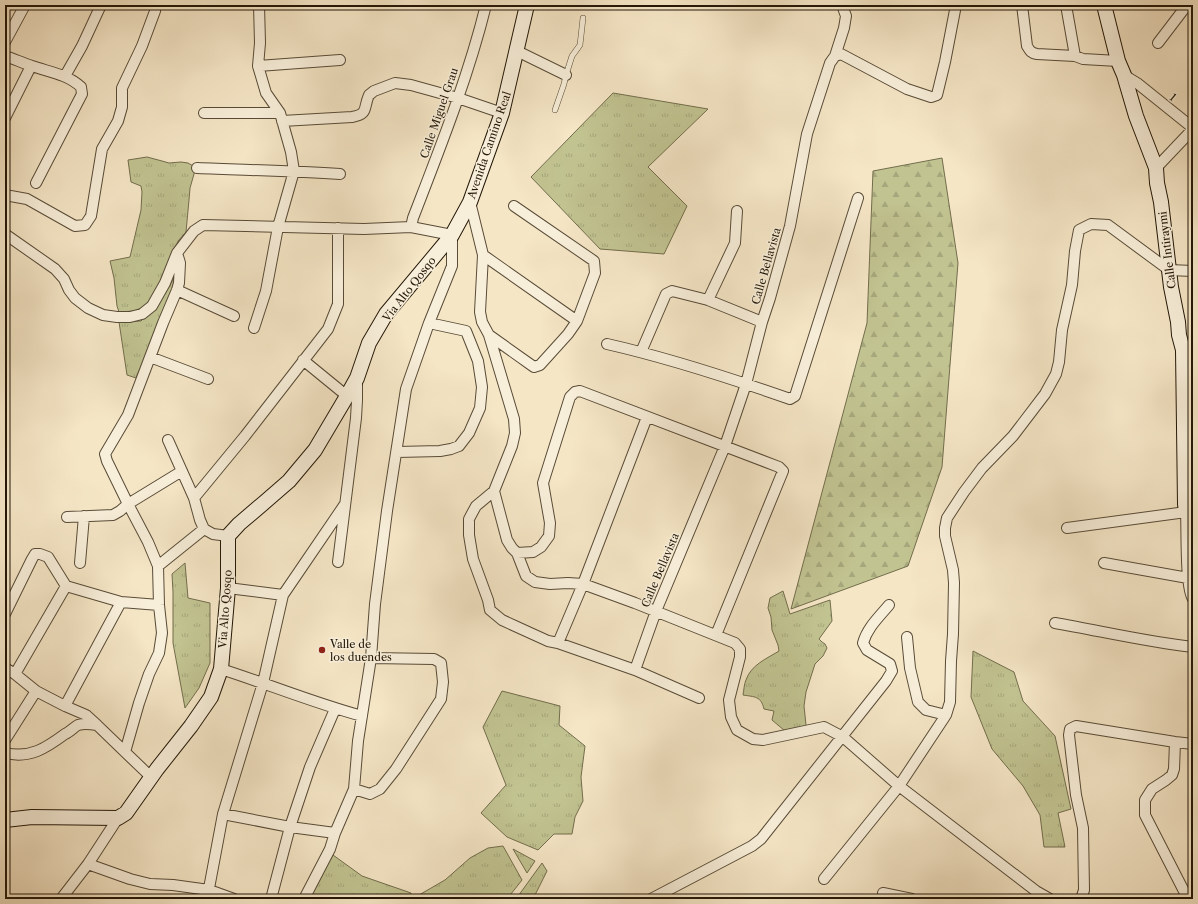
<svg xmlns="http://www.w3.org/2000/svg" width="1198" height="904" viewBox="0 0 1198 904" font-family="'Libre Caslon Text',serif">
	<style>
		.grass { fill: url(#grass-tufts); stroke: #726d4c }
		.forest { fill: url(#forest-firs); stroke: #726d4c }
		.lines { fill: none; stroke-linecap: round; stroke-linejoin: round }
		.lane-casing { stroke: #584b37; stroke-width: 6 }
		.street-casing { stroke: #584b37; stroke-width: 12 }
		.secondary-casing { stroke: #231707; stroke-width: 16 }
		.lane { stroke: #f8efda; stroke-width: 5 }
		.street { stroke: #f8efda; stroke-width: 10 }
		.secondary { stroke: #f8efda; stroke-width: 14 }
		.poi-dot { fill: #8f2418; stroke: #f8efda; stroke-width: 1.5 }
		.labels { text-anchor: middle; stroke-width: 3; stroke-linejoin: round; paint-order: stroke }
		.street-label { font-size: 11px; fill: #231707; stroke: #f8efda }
		.poi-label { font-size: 11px; fill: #231707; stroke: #f8efda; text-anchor: start }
	</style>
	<defs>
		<pattern id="grass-tufts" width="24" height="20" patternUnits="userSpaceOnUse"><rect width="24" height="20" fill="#c1c391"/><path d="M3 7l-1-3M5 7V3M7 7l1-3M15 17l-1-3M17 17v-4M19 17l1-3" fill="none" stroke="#a6a77c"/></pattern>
		<pattern id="forest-firs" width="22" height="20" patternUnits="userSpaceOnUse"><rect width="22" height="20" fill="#c1c391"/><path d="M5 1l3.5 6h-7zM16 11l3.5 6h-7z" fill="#a6a77c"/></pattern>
	</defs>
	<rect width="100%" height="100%" fill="#f5e6c6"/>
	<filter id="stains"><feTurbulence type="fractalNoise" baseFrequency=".005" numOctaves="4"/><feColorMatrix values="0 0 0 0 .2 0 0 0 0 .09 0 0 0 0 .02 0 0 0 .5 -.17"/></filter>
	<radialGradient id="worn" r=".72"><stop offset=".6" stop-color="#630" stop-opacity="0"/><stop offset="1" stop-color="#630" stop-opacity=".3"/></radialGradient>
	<!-- grass -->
	<path class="grass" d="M613,93L708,109L648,167L687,206L664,254L600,249L531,177Z
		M147,157L162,161L169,163L181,162L188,163L195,167L194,174L190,188L189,200L186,232L178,241L161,286L146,306L134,311L119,312L117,306L114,278L110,261L130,257L141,210L142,192L141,186L131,182L128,160Z
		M178,272L176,285L136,378L127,375L119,322L141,321C156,306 167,290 178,272Z
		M185,563L188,598L210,603V663L199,688L185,708L173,643V592L172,574Z
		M783,591L790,614L830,600L832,621L819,639L822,642L825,644L827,648L823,656L815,664L806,692L804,706L806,725L802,729L785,731L772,720L774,711L764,709C761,696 755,697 743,695C744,690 744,684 746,680C751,665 766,659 779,651L778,645L772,630L771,617L768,608L770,598Z
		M973,651L1014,672L1023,701L1055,736L1071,809L1058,813L1065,847H1044L1040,815L1023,786L992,749L971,697Z
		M502,691L560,706L559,725L585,746L581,777L583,801L575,817L572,834H554L538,850L507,837L481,813L506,785L483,727Z
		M503,846L522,880L507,899H419V895L445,880L470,858L488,848Z
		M513,849L535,861L527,873Z
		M333,855L362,876L411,893L410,899H306Z
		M542,863L547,871L534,897L535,899H516Z"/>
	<!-- forest -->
	<path class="forest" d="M942,158L958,263L942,467L908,566L791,609L867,323L873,171Z"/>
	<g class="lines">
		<!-- lane casing -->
		<g class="lane-casing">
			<path id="lane" d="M555,110L564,84L566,75L572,56L580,45L583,18"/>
		</g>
		<!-- street casing -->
		<g class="street-casing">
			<path id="street" d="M1022,5L1027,46C1030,51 1031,53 1037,54L1075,56L1083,59L1118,61
				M1066,5L1075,56
				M5,42L25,5
				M1158,43L1187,5
				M517,51L566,75
				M5,56C14,59 23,63 32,66C49,72 67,74 81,87L82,94L36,183
				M835,56L844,28L846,16L842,5
				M258,66L340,60
				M1124,75L1137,83L1193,128
				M65,76L82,46L101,5
				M204,113H280
				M5,118L31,66
				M282,121L352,117C369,114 363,108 369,95L374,91L395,83L411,85L458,98L502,113
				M197,168C245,170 293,171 340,174
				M1156,168L1193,129
				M5,195L27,199L75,226L85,225L91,216L102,149L118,121L122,107V88L142,46L155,11V5
				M470,202L483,255L480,312L482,322L489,335L514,419L515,433L512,446L494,491L507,540L512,548L517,553L533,552L541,547L549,536L550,523L543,483L570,397L575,392L580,391L779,467L783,471L716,635
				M411,227L413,218C440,148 468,78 486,5
				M5,234L55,269L64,279L69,290L75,298L88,308L103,315L117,317H130L142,314L152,306L165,283L177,253L194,231L203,225L364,229L411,227L452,235V266L429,323L420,349L406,389L387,511L375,604L371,658L358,741L354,789L335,833L330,849L304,899
				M483,255L577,321
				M177,290L234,316
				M708,300L735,243L737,211
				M254,328L266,291L278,227L294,171L291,152L280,113L266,93L258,66L260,43L259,5
				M489,335L534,367L540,365L568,334L577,321L595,273L594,261L514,206
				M607,344C669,358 730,378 790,399L795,396L858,198
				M641,352L666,294L672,291L708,300L762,322
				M150,357L208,379
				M303,360L347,396
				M168,440L194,498L200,520L204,529L213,534L228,536
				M397,452L440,451L451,449L459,446L469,433L480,408L482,387L478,361L466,331L429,323
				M494,491L476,506L469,519V535L473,559L488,600L490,610L502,620L515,626L548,641L558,643L635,670L699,698
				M194,498L245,436L328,329L338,304V228
				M67,517L113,515L120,511L128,504L182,471
				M1067,528L1186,512C1187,530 1185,587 1193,599
				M517,553L526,576L535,582L550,584L568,583L583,584L635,603L735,643L740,649V657L729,700L731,717L737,730L753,739L763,740L824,727L843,737L899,786L1036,891L1050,899
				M338,562L356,418L357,400V380
				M80,563L84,516
				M1104,563L1188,578
				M158,566L204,529
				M228,588L283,595L345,504
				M5,614L32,559L35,554H40L48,557L66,586L121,602L159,605
				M1055,623C1101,631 1147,642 1193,647
				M558,643L583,584L647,417
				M5,668L15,674L36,691L65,706L86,715L97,725
				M221,669C268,684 314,703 362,716
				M635,670L656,611L725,446L746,384L762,322L770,298L790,226L807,134L830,63L835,56L841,54L907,89L931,97L937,95L945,62L956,5
				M15,674L66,586
				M65,706L121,602
				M946,715L950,702L951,661L953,634L954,583L953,570L945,536V528L947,518L964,492L982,468L1013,436L1045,394L1056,374L1059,362L1062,330L1072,285L1075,251L1079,230L1091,224L1108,225L1169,270L1193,271
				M5,740L36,691
				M1175,742L1174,769L1172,775L1166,780L1152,789L1145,800V815L1188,899
				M125,752L139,703L149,674L159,653L162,633L159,605L158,566L148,542L128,504L107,461L105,454L128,415L163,323L177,290L179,283L180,263L177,253
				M5,753C30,759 46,748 65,734C70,732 74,727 78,725C84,723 91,724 97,725L151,777
				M354,789L370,794L380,789L396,769L441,699L443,682L441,663L434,659L371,658
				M223,814L290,827L335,833
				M88,864L130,879L150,884L173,885L209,890L234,899
				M824,879L899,786L946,715L926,710L918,702L910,668L907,637
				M883,893L912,899
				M61,899L88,864L118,818
				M207,899L223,814L263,683L283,595
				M271,899L290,827L310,767L335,709
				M651,899L752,846L761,839L886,681L892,671L890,664L867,650L863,643C867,628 879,617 889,605
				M1081,899L1084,890L1083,828L1076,795L1069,735L1070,729L1076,726L1175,742L1193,744"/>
		</g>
		<!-- secondary casing -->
		<g class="secondary-casing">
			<path id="secondary" d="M1104,5L1118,61L1124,75L1136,116L1156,168L1157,183L1161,202L1171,287L1178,322L1179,335L1183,350L1185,504L1186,512L1193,519
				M5,820L32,817L118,818L126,813L157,769L191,726L211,697L221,669L228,588V536L239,524L266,501L289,481L315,450L347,396L357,378L369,343L386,314L452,235L470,202L502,113L527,5"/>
		</g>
		<!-- lane -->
		<use href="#lane" class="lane"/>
		<!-- street -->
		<use href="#street" class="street"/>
		<!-- secondary -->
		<use href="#secondary" class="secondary"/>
	</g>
	<!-- markers -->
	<circle class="poi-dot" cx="322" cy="650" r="4"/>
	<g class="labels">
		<!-- street labels -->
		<g class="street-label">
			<text transform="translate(1173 97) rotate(39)" y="4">1</text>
			<text transform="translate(439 113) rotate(-71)" y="4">Calle Miguel Grau</text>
			<text transform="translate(489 145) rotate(-71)" y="4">Avenida Camino Real</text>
			<text transform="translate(1167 250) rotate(-97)" y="4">Calle Intiraymi</text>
			<text transform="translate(766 266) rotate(-74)" y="4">Calle Bellavista</text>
			<text transform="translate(409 289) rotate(-52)" y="4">Via Alto Qosqo</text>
			<text transform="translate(660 570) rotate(-67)" y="4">Calle Bellavista</text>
			<text transform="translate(225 609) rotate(-86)" y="4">Via Alto Qosqo</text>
		</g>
		<!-- poi labels -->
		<g class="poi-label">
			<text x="330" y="648">Valle de<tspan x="330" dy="13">los duendes</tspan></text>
		</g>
	</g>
	<!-- margin -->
	<rect width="1198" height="904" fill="none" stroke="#f5e6c6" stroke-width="20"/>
	<rect x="6" y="6" width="1186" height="892" fill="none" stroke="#231707" stroke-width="2"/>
	<rect x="10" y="10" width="1178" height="884" fill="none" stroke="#231707"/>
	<rect width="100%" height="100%" filter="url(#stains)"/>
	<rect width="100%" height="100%" fill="url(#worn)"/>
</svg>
